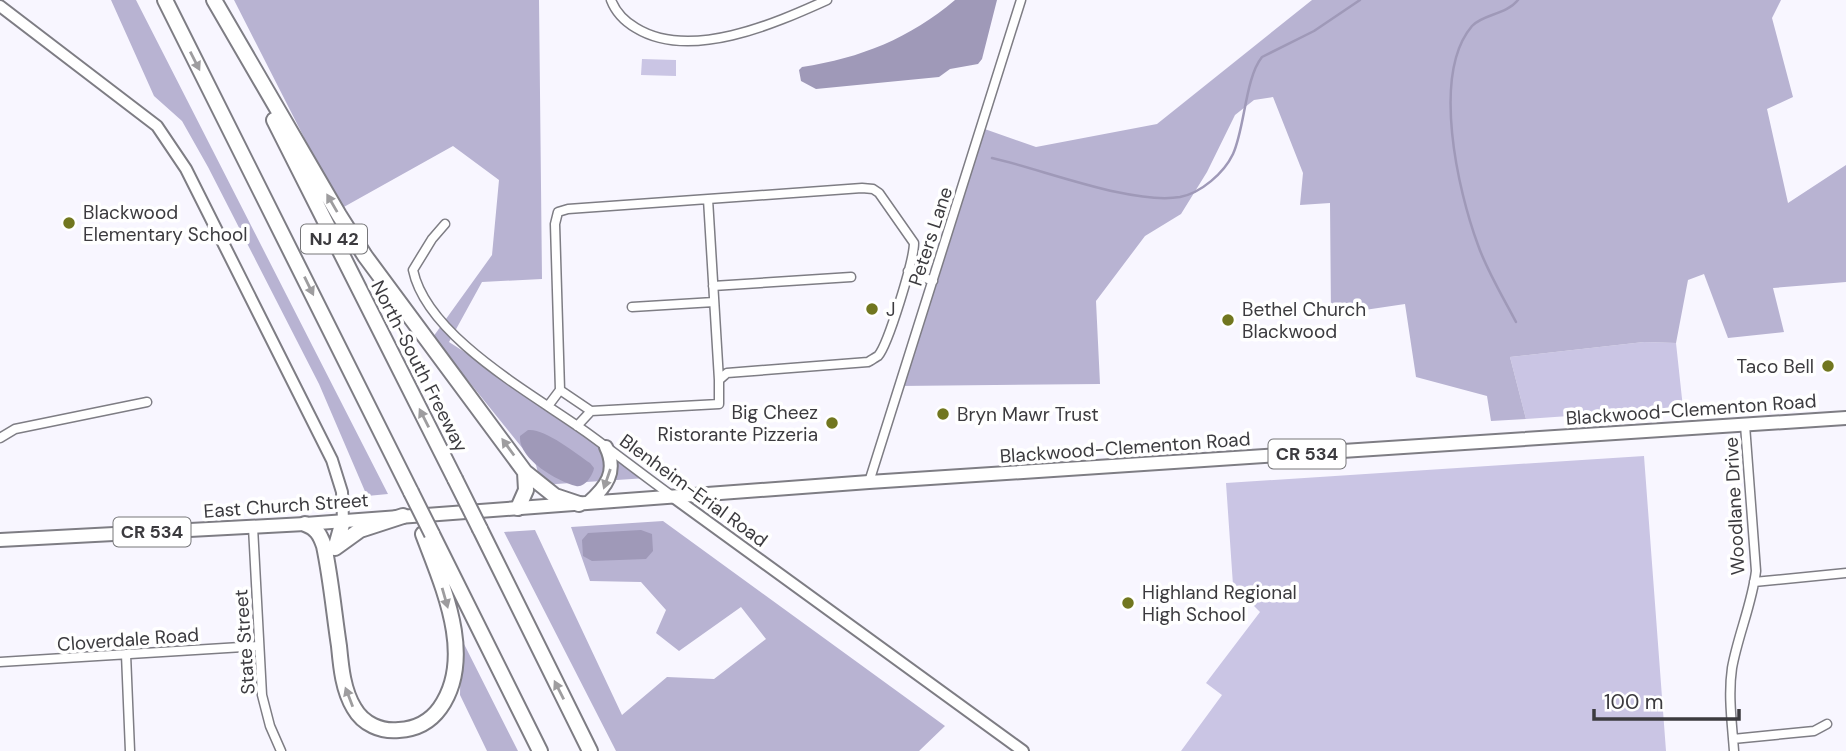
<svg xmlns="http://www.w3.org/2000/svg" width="1846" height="751" viewBox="0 0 1846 751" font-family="'DM Sans',sans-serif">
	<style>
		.green { fill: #cac5e4 }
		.forest { fill: #b8b3d2 }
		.water { fill: #9f99b8 }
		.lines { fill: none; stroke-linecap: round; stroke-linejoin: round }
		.stream { stroke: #9f99b8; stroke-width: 2.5 }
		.minor-casing { stroke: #7e7d84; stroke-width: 11 }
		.secondary-casing { stroke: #7e7d84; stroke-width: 14 }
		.primary-casing { stroke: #7e7d84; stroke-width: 16 }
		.motorway-casing { stroke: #7e7d84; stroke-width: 18 }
		.minor { stroke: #fff; stroke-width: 8 }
		.secondary { stroke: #fff; stroke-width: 10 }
		.primary { stroke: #fff; stroke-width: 12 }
		.motorway { stroke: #fff; stroke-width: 14 }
		.motorway-bridge-casing { stroke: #7e7d84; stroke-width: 18; stroke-linecap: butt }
		.motorway-bridge { stroke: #fff; stroke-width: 14 }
		.oneway { fill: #9e9d9f }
		.poi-dot { fill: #71761f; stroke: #fff; stroke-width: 2.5 }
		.labels { text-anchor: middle; stroke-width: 7; stroke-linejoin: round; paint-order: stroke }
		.shield { fill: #fff; stroke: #767679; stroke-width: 2 }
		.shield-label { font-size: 18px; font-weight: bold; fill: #3c3b3f }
		.poi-label { font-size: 19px; fill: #3c3b3f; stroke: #fff; text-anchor: start }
		.street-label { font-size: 19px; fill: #3c3b3f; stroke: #fff }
	</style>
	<rect width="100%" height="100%" fill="#f8f6ff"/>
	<!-- green -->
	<path class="green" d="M642,59L676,60V76L641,75Z
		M1644,342L1676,343L1683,408L1526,419L1510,357Z
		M1644,456L1666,751H1181L1222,695L1206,683L1260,612L1233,585L1226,483Z"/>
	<!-- forest -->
	<path class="forest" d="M111,0H136L388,494L367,496L319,384L208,167L182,121L154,96Z
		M234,0H539L542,279L482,282L449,342L530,394L647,478L541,485L536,465L433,337L492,255L499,180L453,146L342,208V212Z
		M1312,0H1781L1772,18L1793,97L1767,109L1788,203L1846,165V282L1773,288L1784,332L1728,338L1704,274L1688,280L1676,343L1644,342L1510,357L1526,419L1491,421L1487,396L1416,377L1405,304L1331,315L1330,203L1300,205L1303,173L1273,97L1254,100L1235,115L1207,172L1181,214L1145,236L1096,301L1100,384L899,386L979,127L1036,147L1157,124Z
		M663,521L945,726L919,751H616L504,532L535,530L622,715L667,677L714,679L766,639L741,607L679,651L656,633L666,610L641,582L590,581L571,527Z
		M461,638L518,751H487L460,695Z"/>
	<!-- water -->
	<path class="water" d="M955,0H997L982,59L978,64L950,69L939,77L816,89L801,81L799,70L802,67C861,58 910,38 955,0Z
		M528,430C544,428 576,453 590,463L594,468C593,475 585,488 576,486C557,481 518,459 520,436Z
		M641,530L652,534L653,551L646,559L592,561L583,556L582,540L588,533Z"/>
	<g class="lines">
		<!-- stream -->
		<path class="stream" d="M992,158C1042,169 1131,205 1180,197C1201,193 1224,173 1233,154C1245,128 1245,78 1262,57L1314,31L1360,0
			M1516,322C1503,297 1487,271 1478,245C1458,191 1431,74 1472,26C1483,14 1506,15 1518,0"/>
		<!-- minor casing -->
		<g class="minor-casing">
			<path id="minor" d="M611,0C616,13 624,21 636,28C690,61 774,24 827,0
				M445,224L432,239L413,270C427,337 533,394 586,432C615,453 643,475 672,496
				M908,271L933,281
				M713,286L851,277
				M632,307L714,302
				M548,406L560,390
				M591,411L560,390L555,224L558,212L568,209L708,199
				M577,426L591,411L719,404V380L727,373L868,362C870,361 876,357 878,356C888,345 914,260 914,243L879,193L873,189L862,188L708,199L719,380
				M0,438L15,429L147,402
				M869,482L1021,0
				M253,527L262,695L270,726L281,751
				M1754,582L1846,573
				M126,654L130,751
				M0,662L258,646
				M1733,739L1814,731L1827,724
				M1734,751C1732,723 1728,695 1732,668C1738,635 1752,604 1756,571L1745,425"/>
		</g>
		<!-- secondary casing -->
		<g class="secondary-casing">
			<path id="secondary" d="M0,6L157,126L186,169L332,460L342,492L343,521
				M672,496L1023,751"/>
		</g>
		<!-- primary casing -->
		<g class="primary-casing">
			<path id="primary" d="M588,503C606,487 618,472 606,447
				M0,540L305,524L869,482L1846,418"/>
		</g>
		<!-- motorway casing -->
		<g class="motorway-casing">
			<path id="motorway" d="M165,0L411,492
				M214,0L339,215L365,256L525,472L526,490L518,508
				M274,120L455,479
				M525,472L555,496L579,504
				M305,524C316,528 320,534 324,546C331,579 334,613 339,646C341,667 343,690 354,708C363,724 381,732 399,730C416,729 430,722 440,708C476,657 442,585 423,534
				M480,529L590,751
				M432,534L540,751
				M336,546L343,521
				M335,548L360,530L403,516"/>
		</g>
		<!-- minor -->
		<use href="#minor" class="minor"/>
		<!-- secondary -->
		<use href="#secondary" class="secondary"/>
		<!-- primary -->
		<use href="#primary" class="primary"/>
		<!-- motorway -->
		<use href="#motorway" class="motorway"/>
		<!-- motorway-bridge casing -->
		<g class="motorway-bridge-casing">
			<path id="motorway-bridge" d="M455,479L480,529
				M411,492L432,534"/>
		</g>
		<!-- motorway-bridge -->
		<use href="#motorway-bridge" class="motorway-bridge"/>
	</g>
	<!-- one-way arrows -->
	<defs><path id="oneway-solid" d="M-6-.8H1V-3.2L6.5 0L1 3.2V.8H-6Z" transform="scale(1.75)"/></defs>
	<g class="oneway">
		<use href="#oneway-solid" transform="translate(195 61) rotate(63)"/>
		<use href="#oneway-solid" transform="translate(332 203) rotate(-120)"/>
		<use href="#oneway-solid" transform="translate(309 286) rotate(64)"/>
		<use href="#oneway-solid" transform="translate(424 418) rotate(-117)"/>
		<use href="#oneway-solid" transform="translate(508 447) rotate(-126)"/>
		<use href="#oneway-solid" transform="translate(607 479) rotate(109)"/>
		<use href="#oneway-solid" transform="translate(445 598) rotate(74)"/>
		<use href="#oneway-solid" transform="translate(559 690) rotate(-117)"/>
		<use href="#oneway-solid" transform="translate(349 697) rotate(-111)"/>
	</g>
	<!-- markers -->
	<g class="poi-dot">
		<circle cx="69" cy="223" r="7"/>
		<circle cx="872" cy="309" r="7"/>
		<circle cx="1228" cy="320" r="7"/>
		<circle cx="1828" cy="366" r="7"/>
		<circle cx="943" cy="414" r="7"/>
		<circle cx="832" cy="423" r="7"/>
		<circle cx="1128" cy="603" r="7"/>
	</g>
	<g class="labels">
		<!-- shield labels -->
		<g class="shield">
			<rect x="301" y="224.5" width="66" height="29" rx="5"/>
			<rect x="1268.5" y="439.5" width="77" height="29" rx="5"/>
			<rect x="113.5" y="517.5" width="77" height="29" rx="5"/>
		</g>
		<g class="shield-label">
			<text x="334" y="245">NJ 42</text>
			<text x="1307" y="460">CR 534</text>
			<text x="152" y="538">CR 534</text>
		</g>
		<!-- poi labels -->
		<g class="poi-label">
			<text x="83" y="219">Blackwood<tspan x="83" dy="22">Elementary School</tspan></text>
			<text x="886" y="316">J</text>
			<text x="1242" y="316">Bethel Church<tspan x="1242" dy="22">Blackwood</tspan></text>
			<text x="1814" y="373" text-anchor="end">Taco Bell</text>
			<text x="818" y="419" text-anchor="end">Big Cheez<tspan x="818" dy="22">Ristorante Pizzeria</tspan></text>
			<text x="957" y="421">Bryn Mawr Trust</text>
			<text x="1142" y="599">Highland Regional<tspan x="1142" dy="22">High School</tspan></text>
		</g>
		<!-- street labels -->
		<g class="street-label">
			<text transform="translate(930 236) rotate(-72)" y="7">Peters Lane</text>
			<text transform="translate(420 366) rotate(63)" y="7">North-South Freeway</text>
			<text transform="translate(1691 409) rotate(-4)" y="7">Blackwood-Clementon Road</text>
			<text transform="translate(1125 447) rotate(-4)" y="7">Blackwood-Clementon Road</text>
			<text transform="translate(694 490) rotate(36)" y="7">Blenheim-Erial Road</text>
			<text transform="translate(286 505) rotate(-4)" y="7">East Church Street</text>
			<text transform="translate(1734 506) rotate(-93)" y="7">Woodlane Drive</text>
			<text transform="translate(128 639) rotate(-4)" y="7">Cloverdale Road</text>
			<text transform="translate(244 642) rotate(-94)" y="7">State Street</text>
		</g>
	</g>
	<!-- scale -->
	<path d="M1594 709v10h145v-10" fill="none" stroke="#3c3b3f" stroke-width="3.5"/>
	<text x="1604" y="709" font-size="21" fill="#3c3b3f" stroke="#ffffff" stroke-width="5" paint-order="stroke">100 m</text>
</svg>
